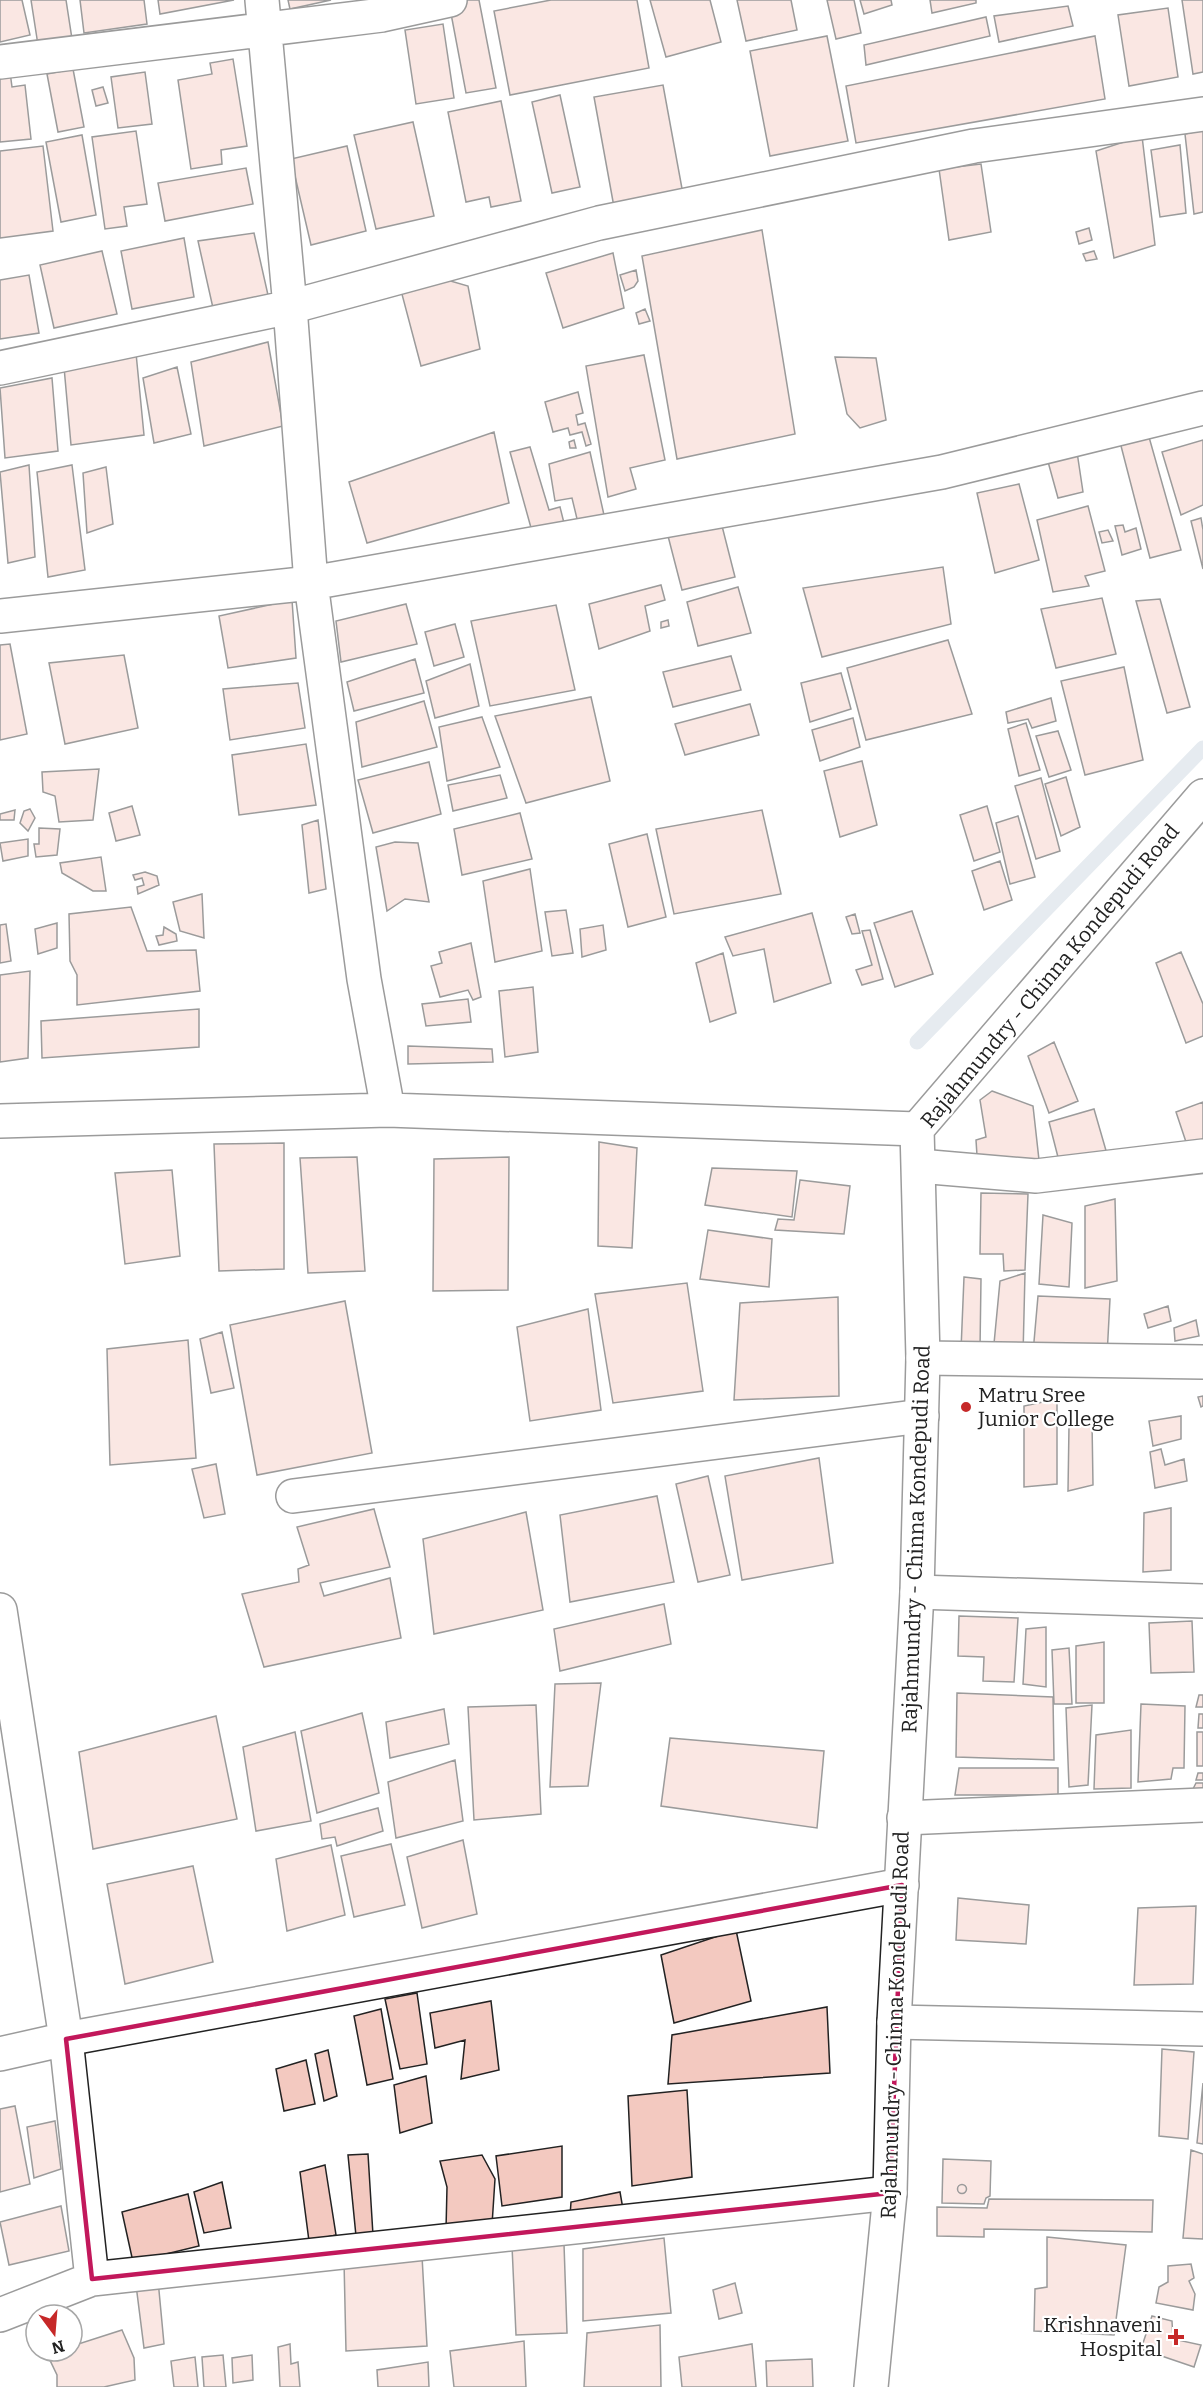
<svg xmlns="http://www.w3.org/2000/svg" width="1203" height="2387" viewBox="0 0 1203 2387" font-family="Bitter,serif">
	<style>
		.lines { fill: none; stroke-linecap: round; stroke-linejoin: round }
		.stream { stroke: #c7d3dd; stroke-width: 15 }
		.building { fill: #f3c9c0; stroke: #222; stroke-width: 1.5 }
		.minor-casing { stroke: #222; stroke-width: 36 }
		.major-casing { stroke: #222; stroke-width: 36 }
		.minor { stroke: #fff; stroke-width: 33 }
		.major { stroke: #fff; stroke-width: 33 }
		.marked { fill: none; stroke: #c2185b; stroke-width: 4.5; stroke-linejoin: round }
		.poi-dot { fill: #c62828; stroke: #fff; stroke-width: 2 }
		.labels { text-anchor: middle; stroke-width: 4.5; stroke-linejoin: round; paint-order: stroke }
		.street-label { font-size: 21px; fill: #222; stroke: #fff }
		.poi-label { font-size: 21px; fill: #222; stroke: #fff; text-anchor: start }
	</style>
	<rect width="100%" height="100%" fill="#fff"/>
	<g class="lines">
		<!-- stream -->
		<path class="stream" d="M917,1042L1203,748"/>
	</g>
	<!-- building -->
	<path class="building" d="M0,0H22L30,35L0,42Z
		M31,0H66L72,39L38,45Z
		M80,0H144L147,24L84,33Z
		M158,0H234L160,14Z
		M288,0H331L290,9Z
		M467,0H479L496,88L466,93L449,3Z
		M551,0H637L649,68L510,95L494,11Z
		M650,0H710L721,42L666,57Z
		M737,0H791L797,30L746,41Z
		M827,0H854L861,33L836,39Z
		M860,0H891L892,5L864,14Z
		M930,0H976V3L932,13Z
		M1182,0H1203V72L1193,74Z
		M1068,6L1073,26L999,42L994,16Z
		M1168,8L1178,77L1129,86L1118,15Z
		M986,17L990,36L866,65L864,45Z
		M443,24L454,98L416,104L405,30Z
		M827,36L848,141L770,156L750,51Z
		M1095,36L1105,99L856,143L846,86Z
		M233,59L247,146L221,150L222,164L191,169L178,80L212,74L210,63Z
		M73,69L84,127L58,132L47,74Z
		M10,72L12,87L25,85L31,139L0,142V73Z
		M145,72L152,124L118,128L111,77Z
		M663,85L683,194L614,207L594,97Z
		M103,87L108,103L96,106L92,90Z
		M560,95L580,187L552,193L532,102Z
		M501,101L521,201L491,207L489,197L466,202L448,112Z
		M413,122L434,216L376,229L354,135Z
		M1203,130V212L1194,214L1185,134Z
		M136,131L147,204L124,207L127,226L105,229L92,137Z
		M82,135L96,215L61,222L46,142Z
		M1142,136L1155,245L1114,258L1096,151Z
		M1180,145L1186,213L1160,217L1151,150Z
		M43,146L53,231L0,238V151Z
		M347,146L366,231L311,245L291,159Z
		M981,164L991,232L949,240L939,169Z
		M246,168L253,204L165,221L158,183Z
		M1089,228L1092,240L1079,244L1076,232Z
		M762,230L795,434L677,459L642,256Z
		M254,233L268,295L213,308L198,241Z
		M184,238L194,297L132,309L121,251Z
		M102,251L117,314L54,328L40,265Z
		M1094,251L1097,259L1086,261L1083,254Z
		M613,253L624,308L563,328L546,273Z
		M409,269L468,286L480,349L421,366L399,283Z
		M636,270L638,281L634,287L625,291L620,275Z
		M29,275L39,333L0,339V280Z
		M645,309L650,321L639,324L636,313Z
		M268,342L283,426L204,446L191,362Z
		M136,353L144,435L71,445L64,367Z
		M644,355L665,460L630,468L636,489L608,497L586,366Z
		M835,357L876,358L886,420L860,428L847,414Z
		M177,367L191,434L154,443L143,378Z
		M52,378L58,451L5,458L0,388Z
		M578,392L583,413L576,415L578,425L585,423L591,444L586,446L582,432L570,435L568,428L553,432L545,402Z
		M494,432L509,503L367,543L349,482Z
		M1149,437L1181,550L1150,558L1120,442Z
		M574,440L576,448H570L569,442Z
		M1203,440V505L1181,515L1162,452Z
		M530,447L549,510L560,507L565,527L533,535L510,452Z
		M590,452L604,515L578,523L572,498L555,501L549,464Z
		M1077,452L1083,492L1058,498L1047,458Z
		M29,465L35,557L8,563L0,472Z
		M72,465L85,570L48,577L37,472Z
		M106,467L113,524L87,533L83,473Z
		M1019,484L1039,560L995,573L977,493Z
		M1088,506L1105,571L1085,576L1089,586L1053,592L1037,520Z
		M1201,518L1203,530V569L1191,521Z
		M721,522L735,577L682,590L668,536Z
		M1123,525L1125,532L1136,528L1141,549L1122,555L1115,526Z
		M1108,530L1113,541L1102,543L1099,532Z
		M943,567L951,624L822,657L803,588Z
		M661,585L665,600L645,606L650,631L599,649L589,604Z
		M738,587L751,633L698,646L687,602Z
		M1102,598L1116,654L1056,668L1041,609Z
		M1160,599L1190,707L1167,713L1136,601Z
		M292,600L296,658L228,668L219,616Z
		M406,604L417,644L341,662L336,621Z
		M556,605L575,690L490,706L471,621Z
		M668,620L669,626L661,628V622Z
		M455,624L464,657L434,666L425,632Z
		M948,640L972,714L866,740L847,668Z
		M10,644L27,734L0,740V645Z
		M124,655L138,728L65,744L49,663Z
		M731,656L741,690L673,707L663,672Z
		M415,659L424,693L354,711L347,682Z
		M470,664L479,706L435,718L426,681Z
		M1124,667L1143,760L1085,775L1061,681Z
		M841,673L851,709L810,722L801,683Z
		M298,683L305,728L230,740L223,689Z
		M591,697L610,781L526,803L495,716Z
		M1051,698L1056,721L1032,728L1028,719L1008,723L1006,712Z
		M424,701L437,747L362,767L356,722Z
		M750,704L759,735L685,755L675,724Z
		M482,717L500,767L447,781L439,727Z
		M853,718L860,747L820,761L812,730Z
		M1026,723L1040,770L1019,776L1008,729Z
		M1058,731L1071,770L1049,777L1036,736Z
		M306,744L316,805L239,815L232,755Z
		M862,761L877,825L840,837L824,771Z
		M429,762L441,814L373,833L358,780Z
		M99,769L93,820L59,822L55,796L43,792L42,772Z
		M500,775L507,798L453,811L448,785Z
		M1066,777L1080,827L1061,836L1045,784Z
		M1041,778L1060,851L1036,859L1015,786Z
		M132,806L140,835L116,841L109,813Z
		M987,806L1000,852L974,861L960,815Z
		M30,809L35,818L28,831L20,823L24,811Z
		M15,810L14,820H0V814Z
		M762,810L781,894L674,914L656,829Z
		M520,813L532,859L462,875L454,829Z
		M1018,816L1035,877L1010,884L996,823Z
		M318,820L326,889L309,893L302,825Z
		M39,828L60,829L57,855L36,857L34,844H39Z
		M647,834L666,917L628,927L609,844Z
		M28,839V856L3,861L0,843Z
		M395,842L418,843L429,902L405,899L387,911L376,847Z
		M101,857L106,891H93L62,873L60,863Z
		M1000,861L1012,900L984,910L972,871Z
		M530,869L542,951L495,962L483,881Z
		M145,872L157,876L159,885L138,894L137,887L144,885L142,878L135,880L133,875Z
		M202,894L204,938L180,931L173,902Z
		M131,907L147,951L196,950L200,991L77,1005V975L70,961L69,914Z
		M566,910L573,953L552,956L545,912Z
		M912,911L933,974L895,987L874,923Z
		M812,913L831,983L774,1002L764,949L733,956L725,937Z
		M855,914L860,933L852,934L846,917Z
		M57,923V948L38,954L35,929Z
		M6,924L11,961L0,963V925Z
		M603,925L606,950L582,957L580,929Z
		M164,927L176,934L177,941L159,945L156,936L163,935Z
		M870,930L883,979L862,985L856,970L872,965L862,931Z
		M471,943L481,997L473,1000L468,990L440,997L431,966L442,963L439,952Z
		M1181,952L1203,1004V1036L1186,1043L1156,963Z
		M723,953L736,1013L710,1022L696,963Z
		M30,971L28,1058L0,1062V975Z
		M533,987L538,1052L505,1057L499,991Z
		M468,999L471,1022L426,1026L422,1004Z
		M199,1009V1047L42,1058L41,1021Z
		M1054,1042L1078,1101L1049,1113L1028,1056Z
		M408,1046L492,1049L493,1062L408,1064Z
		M992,1091L1033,1106L1039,1160L978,1171L976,1140L986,1137L980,1100Z
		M1203,1102V1147L1189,1151L1176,1112Z
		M1094,1109L1107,1154L1060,1165L1049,1122Z
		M599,1142L637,1148L632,1248L598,1246Z
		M284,1143V1269L219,1271L214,1144Z
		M357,1157L365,1271L308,1273L300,1158Z
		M509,1157L508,1290L433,1291L434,1159Z
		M712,1168L797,1171L792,1217L705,1205Z
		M172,1170L180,1256L125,1264L115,1173Z
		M800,1180L850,1186L844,1234L775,1230L778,1219L794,1220Z
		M981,1193L1028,1194L1025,1270L1004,1271L1003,1254H980Z
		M1115,1199L1117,1281L1085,1288V1206Z
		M1043,1215L1072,1223L1069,1287L1039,1284Z
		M708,1230L772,1239L769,1287L700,1279Z
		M1025,1273L1023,1355L993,1354L1000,1281Z
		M964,1277L981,1279L980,1349L961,1350Z
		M687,1283L703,1391L613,1403L595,1294Z
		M1038,1296L1110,1299L1107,1356L1033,1353Z
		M838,1297L839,1396L734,1400L740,1303Z
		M345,1301L372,1453L257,1475L230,1325Z
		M1168,1306L1171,1321L1148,1328L1144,1314Z
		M588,1309L601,1410L530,1421L517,1327Z
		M1196,1320L1199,1336L1175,1341L1174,1328Z
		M222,1332L234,1388L211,1393L200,1339Z
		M188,1340L196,1458L110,1465L107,1349Z
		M1203,1396V1406L1201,1407L1198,1397Z
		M1057,1399V1484L1024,1487V1406Z
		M1181,1416V1439L1153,1446L1149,1421Z
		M1092,1421L1093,1485L1068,1491L1069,1426Z
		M1161,1449L1165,1465L1184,1459L1187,1481L1155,1488L1150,1452Z
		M819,1458L833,1563L742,1580L725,1476Z
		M216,1464L225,1514L204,1518L192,1469Z
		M708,1476L730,1575L698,1582L676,1484Z
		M657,1496L674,1582L570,1602L560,1515Z
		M1171,1508V1570L1143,1572L1144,1513Z
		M374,1509L390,1567L320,1583L324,1596L390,1578L401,1638L264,1667L242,1594L299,1582L298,1569L309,1565L297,1527Z
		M526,1512L543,1610L434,1634L423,1539Z
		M664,1604L671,1644L560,1671L554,1629Z
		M959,1616L1018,1618L1014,1682L983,1681L984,1657L958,1656Z
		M1192,1621L1194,1672L1151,1673L1149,1623Z
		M1046,1627V1687L1023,1684L1026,1629Z
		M1104,1642V1703H1076V1646Z
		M1069,1648L1072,1704H1054L1052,1650Z
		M601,1683L588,1786L550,1787L555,1684Z
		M957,1693L1053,1697L1054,1760L956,1757Z
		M1199,1695H1203V1707H1196Z
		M1141,1704L1185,1706L1184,1768H1173L1171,1779L1138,1782Z
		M536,1705L541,1814L474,1820L468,1707Z
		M1092,1705L1088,1785L1069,1787L1066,1708Z
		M444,1709L449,1744L390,1758L386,1722Z
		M362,1713L379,1793L317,1813L301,1731Z
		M1199,1714H1203V1728H1198Z
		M216,1716L237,1819L93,1849L79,1752Z
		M1131,1730V1788L1094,1789L1096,1735Z
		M295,1732L311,1821L256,1831L243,1747Z
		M1197,1732H1203V1766H1197Z
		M670,1738L824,1751L817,1828L661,1806Z
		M455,1760L463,1821L396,1838L388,1782Z
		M959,1768H1058V1795H955Z
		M1198,1773H1203V1780H1196Z
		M1196,1783H1203V1789H1193Z
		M378,1808L383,1831L337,1846L335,1837L322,1839L320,1824Z
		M463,1840L477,1914L422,1928L407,1857Z
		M391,1844L405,1905L354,1917L341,1856Z
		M331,1845L345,1915L287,1931L276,1859Z
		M193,1866L213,1962L125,1984L107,1884Z
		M958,1898L1029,1905L1026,1944L956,1940Z
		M1196,1906L1193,1984L1134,1985L1138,1908Z
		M736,1930L751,2001L674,2023L661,1955Z
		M417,1993L427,2064L400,2069L385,1999Z
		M491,2001L499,2070L461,2079L465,2040L435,2048L430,2013Z
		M827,2007L830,2073L668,2084L672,2035Z
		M381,2009L393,2079L367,2085L354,2016Z
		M1162,2049L1194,2052L1188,2139L1159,2136Z
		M328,2050L337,2096L324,2101L315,2054Z
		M306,2060L315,2104L284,2111L276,2069Z
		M426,2076L432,2123L400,2133L394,2085Z
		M1203,2083V2144L1197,2143Z
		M687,2090L692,2177L632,2186L628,2096Z
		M15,2106L30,2184L0,2192V2109Z
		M55,2121L61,2169L34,2178L27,2127Z
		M562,2146V2197L502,2206L496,2156Z
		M1191,2150L1203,2154V2239L1183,2238Z
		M368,2154L373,2235L356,2236L348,2155Z
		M482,2155L495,2179L492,2225L446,2230L447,2187L440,2161Z
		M943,2159L991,2161L990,2196L986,2198L984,2204L942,2203Z
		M325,2165L336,2235L309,2241L300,2172Z
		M222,2182L231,2228L204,2233L194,2192Z
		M957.5 2189a4.5 4.5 0 1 1 9 0a4.5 4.5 0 1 1-9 0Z
		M620,2192L623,2209L570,2216L571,2202Z
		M188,2194L199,2246L133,2262L122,2212Z
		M989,2199L1153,2200L1152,2232L984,2229V2237L937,2236V2207L987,2208Z
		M61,2206L69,2251L9,2265L0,2222Z
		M1047,2237L1126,2245L1114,2335L1034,2331L1035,2289L1047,2287Z
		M664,2238L671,2313L583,2321V2249Z
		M564,2244L567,2333L516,2335L512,2246Z
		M422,2256L427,2346L346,2351L344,2261Z
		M1191,2264L1194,2278L1189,2281L1195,2294L1193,2310L1156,2303L1159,2287L1168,2282V2266Z
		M158,2280L164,2344L144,2348L136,2285Z
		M735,2283L742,2313L719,2319L713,2290Z
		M1152,2316L1172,2321L1173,2339L1201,2345L1194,2367L1141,2349Z
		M660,2325L661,2387H584L587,2333Z
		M122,2330L134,2358L135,2380L104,2387H57V2375L47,2354L72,2351V2346Z
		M524,2341L526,2387H454L450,2351Z
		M290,2344L291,2364L298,2362L300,2387H280L278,2347Z
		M752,2344L756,2387H682L679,2357Z
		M223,2355L226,2387H204L202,2357Z
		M252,2355L253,2380L233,2383L232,2358Z
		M195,2357L198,2387H174L171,2361Z
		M812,2359L813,2387H767L766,2361Z
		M428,2362L429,2387H378L377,2370Z"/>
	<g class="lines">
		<!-- minor casing -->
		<g class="minor-casing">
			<path id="minor" d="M262,0L290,307L311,583L364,979L388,1110
				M0,62L382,15L450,0
				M0,368L290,307L599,223L974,146L1203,114
				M0,616L311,583L942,472L1203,408
				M0,1121L388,1110L917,1129
				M919,1166L1036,1176L1203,1156
				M923,1358L1203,1362
				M293,1496L922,1416
				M917,1592L1203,1601
				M0,1610L66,2039L92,2279L0,2315
				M904,1818L1203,1805
				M894,2022L1203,2029
				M0,2054L66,2039L902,1885
				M92,2279L890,2193"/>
		</g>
		<!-- major casing -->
		<g class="major-casing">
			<path id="major" d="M871,2387L890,2193L894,2022L917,1592L923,1358L917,1129L1203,796"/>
		</g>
		<!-- minor -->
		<use href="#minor" class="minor"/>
		<!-- major -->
		<use href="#major" class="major"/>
	</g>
	<!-- marked area -->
	<path d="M0 0H1203V2387H0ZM902,1885L890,2193L92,2279L66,2039Z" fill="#fff" fill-opacity=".55" fill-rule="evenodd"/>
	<path class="marked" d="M902,1885L890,2193L92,2279L66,2039Z"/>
	<!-- markers -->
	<g class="poi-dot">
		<circle cx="966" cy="1407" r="6"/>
		<path d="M1173 2328h6v6h6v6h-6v6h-6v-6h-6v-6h6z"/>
	</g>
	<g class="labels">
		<!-- street labels -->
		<g class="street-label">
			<text transform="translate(1050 976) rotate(-50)" y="7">Rajahmundry - Chinna Kondepudi Road</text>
			<text transform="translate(916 1539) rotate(-88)" y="7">Rajahmundry - Chinna Kondepudi Road</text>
			<text transform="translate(895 2025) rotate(-88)" y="7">Rajahmundry - Chinna Kondepudi Road</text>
		</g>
		<!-- poi labels -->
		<g class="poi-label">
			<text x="978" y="1402">Matru Sree<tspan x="978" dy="24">Junior College</tspan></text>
			<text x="1162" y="2332" text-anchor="end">Krishnaveni<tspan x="1162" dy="24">Hospital</tspan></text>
		</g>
	</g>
	<!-- north arrow -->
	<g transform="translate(54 2333) rotate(164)"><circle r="28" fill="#ffffff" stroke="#a7a7a7" stroke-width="1.5"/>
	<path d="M0-4.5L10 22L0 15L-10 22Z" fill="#c62828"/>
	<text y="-9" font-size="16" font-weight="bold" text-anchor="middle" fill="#222222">N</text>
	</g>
</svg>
